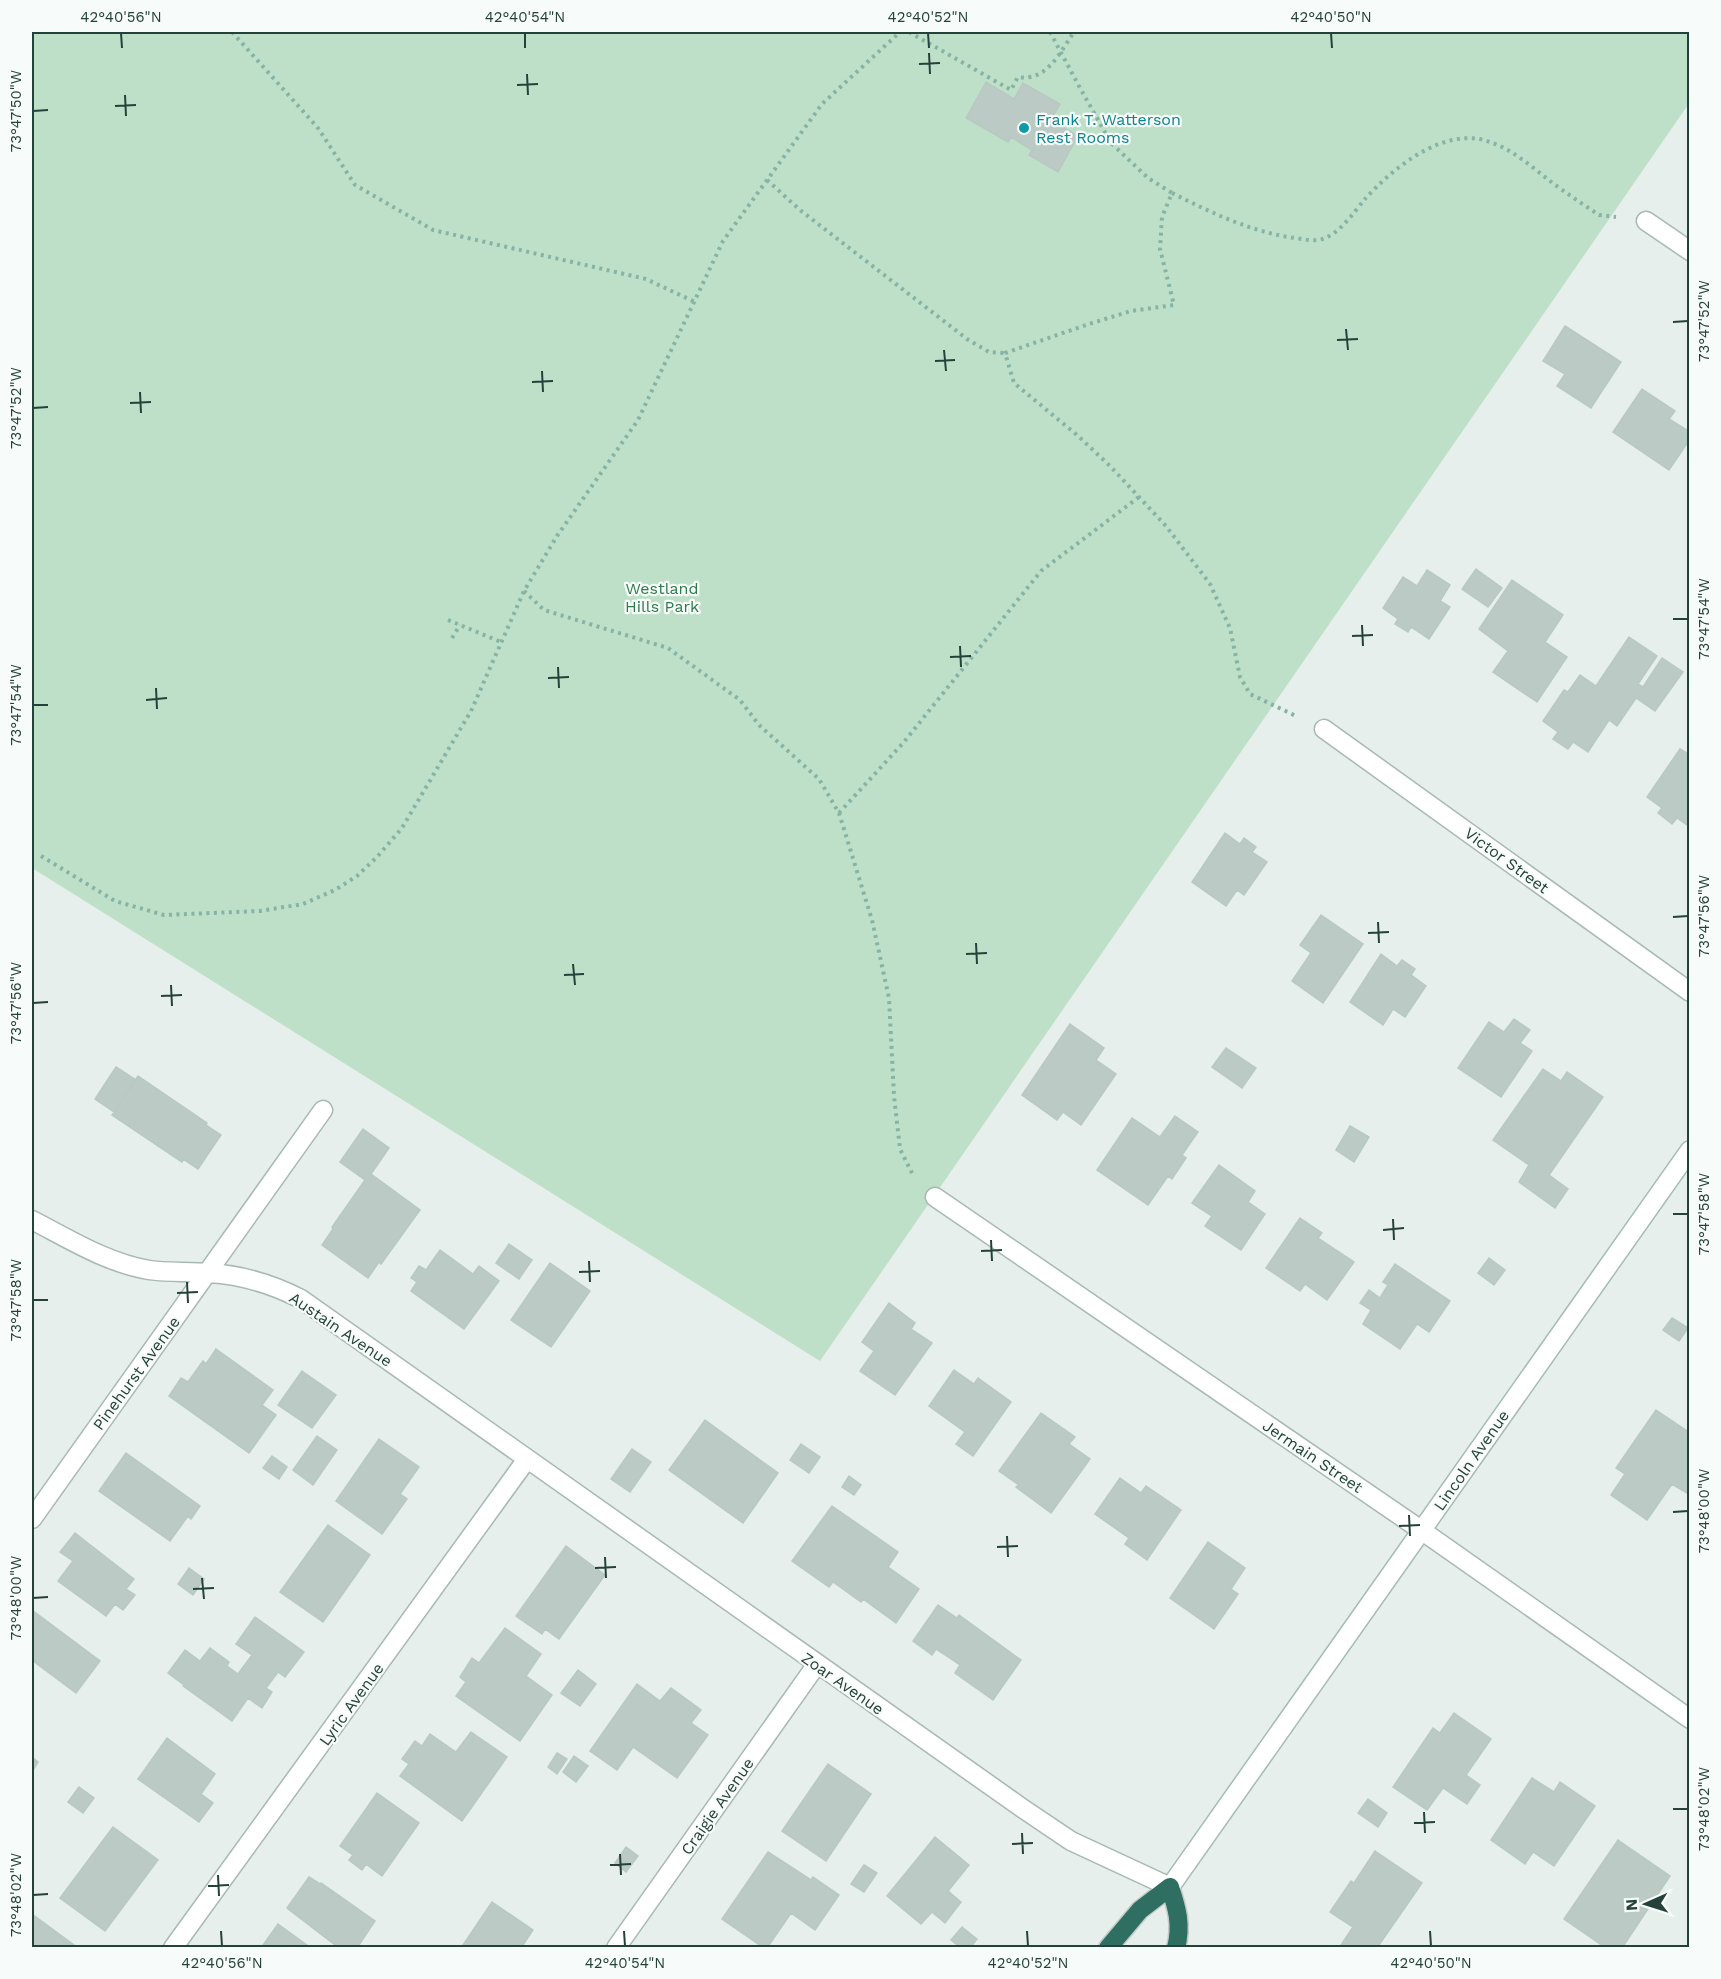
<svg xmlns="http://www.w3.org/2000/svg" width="1721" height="1979" viewBox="0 0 1721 1979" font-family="'Work Sans',sans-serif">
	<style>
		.green { fill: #bfe0c8 }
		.building { fill: #bbcac4; stroke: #b8c9c2; stroke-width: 1.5 }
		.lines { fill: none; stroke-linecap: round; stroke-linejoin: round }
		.street-casing { stroke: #a8b8b2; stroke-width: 21 }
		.secondary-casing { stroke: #a4bbb3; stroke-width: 21 }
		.highway-casing { stroke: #c2cac8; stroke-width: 21 }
		.path { stroke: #86b3a5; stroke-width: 4; stroke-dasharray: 3 4.5; stroke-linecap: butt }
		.street { stroke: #fff; stroke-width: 18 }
		.secondary { stroke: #fff; stroke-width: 18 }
		.highway { stroke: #2f6f62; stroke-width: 18 }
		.ticks { fill: none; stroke: #24423a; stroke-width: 2 }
		.culture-dot { fill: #0f9aa8; stroke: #f7fbf9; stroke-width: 2 }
		.labels { text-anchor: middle; stroke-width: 4.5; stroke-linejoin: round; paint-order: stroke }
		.culture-label { font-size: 16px; fill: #0d838f; stroke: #f7fbf9; text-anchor: start }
		.park-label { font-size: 16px; fill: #2d7a4b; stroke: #f7fbf9 }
		.street-label { font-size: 16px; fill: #24423a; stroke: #f7fbf9 }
		.neatline { fill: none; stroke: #24423a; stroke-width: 2 }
		.ticks-label { font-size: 15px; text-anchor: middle; fill: #24423a }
	</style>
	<rect width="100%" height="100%" fill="#e6efeb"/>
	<!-- green -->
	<path class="green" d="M32,32H1689L1690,102L820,1361L32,868Z"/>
	<!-- building -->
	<path class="building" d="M986,82L1014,99L1023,83L1060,104L1051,120L1078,136L1058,172L1029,155L1032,150L1011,137L1008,142L966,118Z
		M1565,326L1621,362L1591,408L1557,386L1565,374L1543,361Z
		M1642,389L1675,411L1669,419L1690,432V439L1669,470L1613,432Z
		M1476,569L1502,588L1488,607L1462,589Z
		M1427,570L1450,585L1440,601L1450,607L1429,639L1411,627L1408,632L1395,624L1398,619L1383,608L1403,577L1417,586Z
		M1512,580L1563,615L1545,642L1567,657L1537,702L1493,672L1508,651L1479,629Z
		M1629,637L1657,656L1638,684L1643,687L1662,658L1683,672L1655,711L1636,698L1617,726L1609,720L1588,752L1573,742L1568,749L1553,739L1558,732L1543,721L1564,690L1568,692L1580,675L1596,686Z
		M1680,749L1690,755V827L1677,818L1672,824L1658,813L1662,808L1647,797Z
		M1225,833L1240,844L1244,838L1256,847L1252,852L1267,862L1244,895L1237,890L1226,906L1192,882Z
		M1321,915L1363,944L1323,1003L1292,981L1311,953L1300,945Z
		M1381,954L1397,966L1402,960L1415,969L1411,975L1426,986L1405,1017L1393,1009L1383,1025L1350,1002Z
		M1514,1019L1530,1030L1520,1043L1532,1051L1501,1097L1458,1068L1489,1022L1504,1032Z
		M1070,1024L1104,1048L1096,1060L1116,1074L1081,1125L1063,1112L1057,1120L1022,1095Z
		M1226,1048L1256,1068L1242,1088L1212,1067Z
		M116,1067L136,1080L114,1112L95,1099Z
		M1543,1069L1561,1081L1567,1072L1603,1097L1549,1175L1568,1189L1555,1208L1519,1182L1529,1165L1493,1140Z
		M138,1076L207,1123L206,1125L221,1135L198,1169L183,1159L182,1162L112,1115Z
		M1175,1116L1198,1132L1182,1155L1186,1158L1172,1179L1168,1176L1148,1205L1097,1170L1132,1118L1160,1137Z
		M1350,1126L1369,1137L1354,1162L1336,1150Z
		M363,1129L389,1148L371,1174L420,1210L381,1264L379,1262L368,1278L322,1245L333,1229L332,1227L365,1180L340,1162Z
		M1219,1165L1255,1191L1248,1202L1265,1214L1241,1250L1205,1226L1212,1216L1192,1203Z
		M1300,1218L1322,1233L1318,1238L1354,1262L1327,1300L1305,1284L1300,1291L1266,1268Z
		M509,1244L532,1260L519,1279L496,1263Z
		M440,1250L473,1274L479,1266L499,1281L464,1329L411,1291L417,1282L411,1278L419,1266L426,1270Z
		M1489,1258L1505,1270L1494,1285L1478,1273Z
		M550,1263L590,1291L551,1347L511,1320Z
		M1395,1264L1450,1301L1429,1332L1417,1324L1400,1349L1363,1324L1371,1310L1360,1303L1369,1290L1380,1298L1388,1285L1383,1282Z
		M889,1303L915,1323L911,1329L932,1343L895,1395L860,1371L874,1351L862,1342Z
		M1672,1318L1688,1328L1679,1341L1663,1330Z
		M216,1349L273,1390L262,1405L276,1415L249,1453L169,1396L181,1378L188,1382L203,1361L206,1364Z
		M954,1370L974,1384L978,1378L1011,1402L973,1456L956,1444L965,1432L929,1406Z
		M302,1371L336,1395L312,1428L278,1405Z
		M1656,1410L1690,1433V1495L1672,1484L1647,1520L1611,1495L1625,1474L1616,1468Z
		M1041,1413L1075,1437L1069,1444L1090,1459L1051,1513L1016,1487L1019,1485L999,1471Z
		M705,1420L778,1473L743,1523L669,1470Z
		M317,1436L337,1450L313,1485L293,1470Z
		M379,1439L419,1467L400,1494L407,1499L382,1534L336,1501Z
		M801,1444L820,1457L809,1473L790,1460Z
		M632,1449L651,1462L630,1492L611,1479Z
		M126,1453L200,1506L191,1519L188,1516L170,1541L99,1491Z
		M272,1456L287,1467L279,1479L263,1468Z
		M849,1476L861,1485L854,1495L842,1487Z
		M1120,1478L1141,1493L1146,1486L1181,1510L1147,1560L1125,1544L1129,1538L1095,1514Z
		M832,1506L898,1552L888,1567L919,1589L896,1623L863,1599L861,1602L833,1582L829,1587L792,1561Z
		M328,1525L370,1555L323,1622L280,1592Z
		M75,1533L134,1579L126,1589L135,1595L123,1610L115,1604L106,1616L58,1581L73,1561L60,1552Z
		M1208,1542L1245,1568L1231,1589L1238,1594L1214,1629L1170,1598Z
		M566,1546L605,1575L559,1639L545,1629L542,1634L516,1616Z
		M189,1568L204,1579L193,1595L178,1584Z
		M938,1605L957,1618L959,1615L1021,1660L993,1700L955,1673L960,1665L936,1649L932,1655L913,1641Z
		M32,1610L100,1661L76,1693L32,1660Z
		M255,1617L304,1652L285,1677L278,1672L266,1688L272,1692L262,1708L248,1698L232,1721L183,1686L184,1685L168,1673L185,1650L200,1661L210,1648L229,1662L227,1666L238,1674L252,1655L236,1644Z
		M505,1628L541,1654L526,1676L552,1695L520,1741L456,1696L466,1682L460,1677L472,1658L479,1663Z
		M578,1670L596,1684L580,1706L561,1693Z
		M637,1684L660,1701L671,1688L701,1710L691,1723L708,1735L677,1778L633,1747L617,1770L590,1751Z
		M1454,1713L1491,1739L1466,1775L1480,1785L1467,1804L1443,1788L1427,1810L1393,1787L1433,1728L1440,1733Z
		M471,1732L507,1757L462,1821L400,1776L409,1764L402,1759L415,1741L422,1746L430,1734L456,1752Z
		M167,1738L215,1774L201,1794L213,1803L199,1822L138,1779Z
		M557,1753L567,1759L557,1774L548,1767Z
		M574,1756L588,1766L576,1782L563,1772Z
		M32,1757L38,1762L32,1772Z
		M828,1764L871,1794L826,1861L782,1831Z
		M1532,1778L1554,1792L1560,1782L1595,1806L1554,1866L1533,1852L1525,1864L1491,1840Z
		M79,1787L94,1798L83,1813L68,1802Z
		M377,1793L419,1823L382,1876L366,1864L362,1870L349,1860L353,1855L340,1846Z
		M1368,1799L1387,1813L1378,1827L1358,1813Z
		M113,1827L158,1860L105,1931L60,1898Z
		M935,1837L969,1865L948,1891L961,1902L945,1923L932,1912L921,1924L887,1896Z
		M1618,1840L1670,1876L1622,1948H1606L1564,1919Z
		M626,1847L638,1856L626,1872L615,1863Z
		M1375,1851L1422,1883L1379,1945L1383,1948H1339L1353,1927L1330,1912L1351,1881L1354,1883Z
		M768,1852L811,1880L813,1877L839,1895L815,1930L791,1913L767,1948H764L722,1919Z
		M864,1865L877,1873L864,1892L851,1884Z
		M309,1877L320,1884L321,1883L375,1921L357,1948H339L287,1908Z
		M492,1902L533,1930L521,1948H461Z
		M32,1914L78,1948H32Z
		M278,1924L311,1948H261Z
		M962,1927L977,1939L970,1948H961L951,1940Z"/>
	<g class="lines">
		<!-- street casing -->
		<g class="street-casing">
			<path id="street" d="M1646,221L1690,251
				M1324,729L1690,992
				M935,1197L1421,1530L1690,1719
				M32,1220C69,1239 107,1263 149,1270C169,1273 189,1271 209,1273C242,1275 272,1284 301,1299L1022,1808L1071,1841L1170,1887
				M32,1519L323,1110
				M173,1948L527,1459
				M616,1948L817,1664"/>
		</g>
		<!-- secondary casing -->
		<g class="secondary-casing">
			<path id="secondary" d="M1170,1887L1690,1150"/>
		</g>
		<!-- highway casing -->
		<g class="highway-casing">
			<path id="highway" d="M1108,1948L1140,1910L1170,1887C1177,1908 1182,1925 1176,1948"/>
		</g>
		<!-- path -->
		<path class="path" d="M232,32L318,128L355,185L433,230L646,279L695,302
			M909,32L1011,90L1018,77C1047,82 1060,52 1074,32
			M1050,32L1080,88L1111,143L1148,178L1172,193L1162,217L1160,249L1174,305L1131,311L1089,324L1005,353L1014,383L1077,435L1110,466L1166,526L1210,584L1230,628L1240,677L1250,694L1296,716
			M767,180L800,210L967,339L989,352L1005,353
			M1172,193C1212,213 1251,232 1295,238C1303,239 1311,241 1318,240C1338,237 1353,213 1365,199C1393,168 1445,125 1490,142C1514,150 1534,169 1554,184C1569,195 1584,205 1599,215L1616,217
			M524,591L544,610L668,648L740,700L759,725L819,779L839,813L872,920L889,998L894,1096L900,1149L913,1175
			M448,620L501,642
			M452,638L460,625
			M839,813L904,742L1041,571L1139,497
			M41,856L115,901L164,915L260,911L303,904L335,890L357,876L377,857L402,828L471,711L524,591L557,536L638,420L723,241L822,104L900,32"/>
		<!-- street -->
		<use href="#street" class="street"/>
		<!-- secondary -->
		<use href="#secondary" class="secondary"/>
		<!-- highway -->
		<use href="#highway" class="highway"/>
	</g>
	<!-- ticks -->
	<path class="ticks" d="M121,33L122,48M525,33V48M928,33L929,48M1331,33L1332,48M929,53L930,74M919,64L940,63M527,74L528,95M517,85L538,84M125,95L126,116M115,106L136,105M33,111L48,110M1673,322L1688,321M1346,329L1348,350M1337,340L1358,339M944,350L946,371M935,361L955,360M542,371L543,392M532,382L553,381M140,392L141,413M130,403L151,402M33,408L48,407M1673,619H1688M1362,625L1363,646M1352,636L1373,635M960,646L961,667M950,657L971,656M558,667L559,688M548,678L569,677M156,688L157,709M146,700L167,698M33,705H48M1673,917L1688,916M1378,922L1379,943M1368,933L1389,932M976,943L977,964M966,954L987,953M573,964L575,985M564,975L584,974M171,985L172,1006M161,996L182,995M33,1003L48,1002M1673,1214H1688M1393,1219L1394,1240M1383,1230L1404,1228M991,1240L992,1261M981,1251L1002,1250M589,1261L590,1282M579,1272L600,1271M187,1282L188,1303M177,1293L198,1292M33,1300H48M1673,1512L1688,1511M1409,1515L1410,1536M1399,1526L1420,1525M1007,1536L1008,1557M997,1547L1018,1546M605,1557L606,1578M595,1568L616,1567M202,1578L204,1599M193,1589L214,1588M33,1598L48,1597M1673,1809H1688M1424,1812L1425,1833M1414,1823L1435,1822M1022,1833L1023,1854M1012,1844L1033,1843M620,1854L621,1875M610,1865L631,1864M218,1875L219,1896M208,1886L229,1885M33,1895L48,1894M221,1931L222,1946M624,1931L625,1946M1027,1931L1028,1946M1430,1931L1431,1946"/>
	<!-- markers -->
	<circle class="culture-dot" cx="1024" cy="128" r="6"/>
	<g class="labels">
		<!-- culture labels -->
		<g class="culture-label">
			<text x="1036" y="125">Frank T. Watterson<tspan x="1036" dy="18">Rest Rooms</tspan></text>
		</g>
		<!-- park labels -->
		<g class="park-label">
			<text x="662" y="594">Westland<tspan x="662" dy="18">Hills Park</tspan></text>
		</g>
		<!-- street labels -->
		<g class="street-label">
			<text transform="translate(1507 860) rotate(36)" y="6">Victor Street</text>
			<text transform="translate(341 1329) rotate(34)" y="6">Austain Avenue</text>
			<text transform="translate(136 1373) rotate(-54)" y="6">Pinehurst Avenue</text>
			<text transform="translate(1313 1456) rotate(34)" y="6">Jermain Street</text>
			<text transform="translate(1471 1460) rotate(-55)" y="6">Lincoln Avenue</text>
			<text transform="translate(843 1683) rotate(35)" y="6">Zoar Avenue</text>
			<text transform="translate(351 1704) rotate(-54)" y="6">Lyric Avenue</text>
			<text transform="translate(717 1806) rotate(-55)" y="6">Craigie Avenue</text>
		</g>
	</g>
	<!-- border -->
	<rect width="1721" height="1979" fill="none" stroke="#f7fbf9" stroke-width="66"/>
	<!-- north arrow -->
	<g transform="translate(1646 1904) rotate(267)" stroke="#f7fbf9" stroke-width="4.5" paint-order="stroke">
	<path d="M0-4.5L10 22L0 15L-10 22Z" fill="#24423a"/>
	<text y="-9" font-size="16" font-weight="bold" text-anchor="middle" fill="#24423a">N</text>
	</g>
	<rect x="33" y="33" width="1655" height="1913" class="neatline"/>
	<g class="ticks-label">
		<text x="121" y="22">42°40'56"N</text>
		<text x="525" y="22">42°40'54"N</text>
		<text x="928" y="22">42°40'52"N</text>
		<text x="1331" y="22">42°40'50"N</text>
		<text transform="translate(16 111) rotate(-90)" y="5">73°47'50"W</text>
		<text transform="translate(1704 321) rotate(-90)" y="5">73°47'52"W</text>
		<text transform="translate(16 408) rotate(-90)" y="5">73°47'52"W</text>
		<text transform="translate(1704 619) rotate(-90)" y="5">73°47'54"W</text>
		<text transform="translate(16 705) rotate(-90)" y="5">73°47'54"W</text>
		<text transform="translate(1704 916) rotate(-90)" y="5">73°47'56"W</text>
		<text transform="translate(16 1003) rotate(-90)" y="5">73°47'56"W</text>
		<text transform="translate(1704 1214) rotate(-90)" y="5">73°47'58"W</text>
		<text transform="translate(16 1300) rotate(-90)" y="5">73°47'58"W</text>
		<text transform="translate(1704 1511) rotate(-90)" y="5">73°48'00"W</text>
		<text transform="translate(16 1598) rotate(-90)" y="5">73°48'00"W</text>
		<text transform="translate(1704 1809) rotate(-90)" y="5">73°48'02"W</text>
		<text transform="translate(16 1895) rotate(-90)" y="5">73°48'02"W</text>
		<text x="222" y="1968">42°40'56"N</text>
		<text x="625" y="1968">42°40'54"N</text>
		<text x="1028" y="1968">42°40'52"N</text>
		<text x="1431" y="1968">42°40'50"N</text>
	</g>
</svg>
